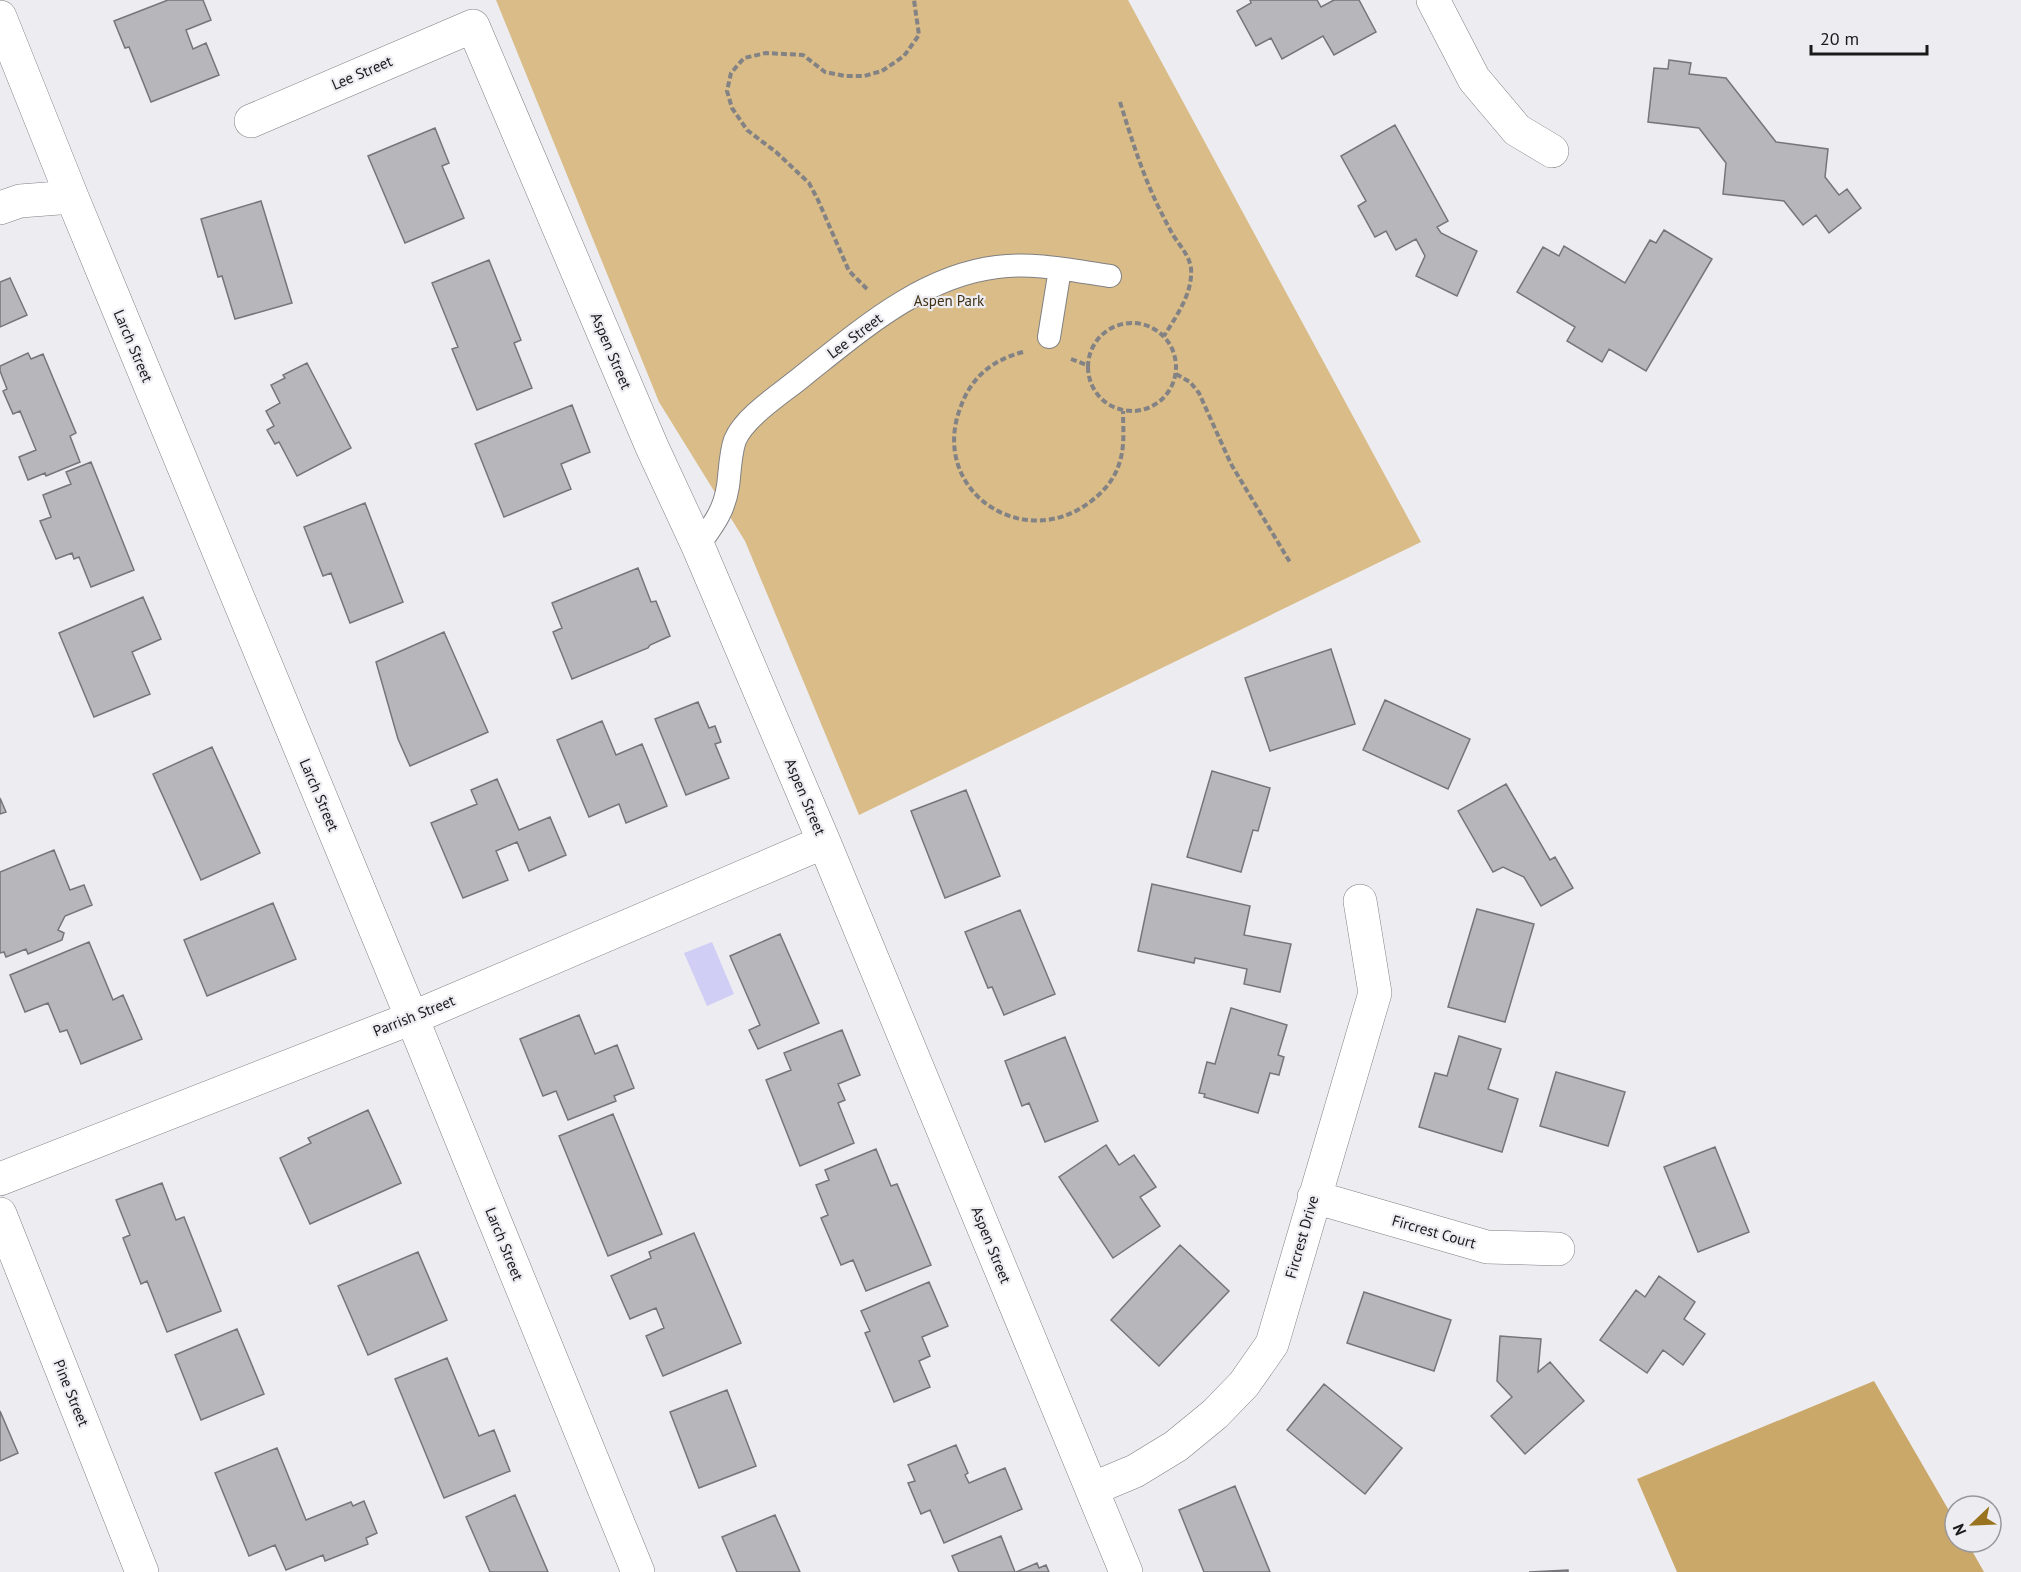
<svg xmlns="http://www.w3.org/2000/svg" width="2021" height="1572" viewBox="0 0 2021 1572" font-family="'PT Sans',sans-serif">
	<style>
		.green { fill: #d9bc87 }
		.forest { fill: #caa86a }
		.water { fill: #d0cef5 }
		.building { fill: #b7b6bb; stroke: #767679; stroke-width: 1.5 }
		.lines { fill: none; stroke-linecap: round; stroke-linejoin: round }
		.lane-casing { stroke: #808084; stroke-width: 24 }
		.street-casing { stroke: #808084; stroke-width: 34 }
		.path { stroke: #838285; stroke-width: 4; stroke-dasharray: 6 3; stroke-linecap: butt }
		.lane { stroke: #fff; stroke-width: 22 }
		.street { stroke: #fff; stroke-width: 33 }
		.labels { text-anchor: middle; stroke-width: 4.5; stroke-linejoin: round; paint-order: stroke }
		.street-label { font-size: 15px; fill: #1a1a1b; stroke: #edecf1 }
		.park-label { font-size: 15px; fill: #403115; stroke: #edecf1 }
	</style>
	<rect width="100%" height="100%" fill="#edecf1"/>
	<!-- green -->
	<path class="green" d="M496,0H1128L1421,542L859,815L745,541L659,402Z"/>
	<!-- forest -->
	<path class="forest" d="M1874,1381L1955,1521V1542H1967L1984,1572H1677L1637,1479Z"/>
	<!-- water -->
	<path class="water" d="M712,942L734,994L707,1006L684,953Z"/>
	<!-- building -->
	<path class="building" d="M168,0H203L211,20L186,30L193,49L206,43L219,75L151,102L129,47L125,48L114,21Z
		M1250,0H1317L1321,7L1334,0H1359L1376,32L1334,55L1323,36L1282,59L1271,38L1256,46L1237,11L1251,3Z
		M1669,60L1691,63L1689,74L1726,78L1776,142L1828,149L1825,177L1839,195L1847,189L1861,208L1829,233L1816,215L1803,225L1784,201L1723,194L1726,163L1699,128L1648,122L1654,68L1668,69Z
		M1395,125L1448,221L1437,227L1441,233L1477,251L1457,296L1416,276L1425,256L1416,239L1396,250L1386,231L1375,237L1358,206L1366,201L1341,156Z
		M435,128L449,163L442,166L464,218L405,243L368,156Z
		M261,201L292,303L235,319L222,276L218,277L201,219Z
		M1664,230L1712,259L1646,371L1609,349L1602,362L1567,341L1575,327L1517,292L1543,247L1559,256L1564,246L1625,283L1650,240L1656,243Z
		M489,260L521,340L514,343L532,388L477,410L452,349L458,347L432,283Z
		M10,278L27,315L0,327V282Z
		M28,353L31,359L43,354L76,433L70,436L80,462L46,476L45,473L28,480L19,457L36,450L20,411L13,414L3,391L7,389L0,371V366Z
		M307,363L351,448L297,476L279,442L275,444L267,430L274,426L266,411L280,403L271,385L285,378L283,375Z
		M572,405L590,452L561,464L571,489L504,517L475,444Z
		M91,462L134,570L91,587L79,557L74,559L72,553L56,559L40,521L51,517L43,495L71,484L66,472Z
		M365,503L403,602L350,623L331,573L323,576L304,527Z
		M638,568L651,602L656,601L670,636L650,645L648,648L572,679L553,632L562,628L552,603Z
		M143,597L161,639L132,652L150,694L94,717L59,633Z
		M444,632L488,732L410,766L398,739L376,662Z
		M1331,649L1355,724L1270,751L1245,678Z
		M1385,700L1470,739L1448,789L1363,750Z
		M698,702L709,728L715,726L721,742L715,744L729,778L686,795L655,719Z
		M602,721L616,755L642,744L667,806L626,823L619,804L589,817L557,740Z
		M212,747L260,853L201,880L153,774Z
		M1212,771L1270,788L1258,831L1253,830L1241,872L1187,857Z
		M497,779L519,830L550,817L566,855L529,871L517,842L496,851L508,880L463,898L431,823L477,804L471,790Z
		M1506,784L1550,860L1555,857L1573,888L1541,906L1524,877L1503,867L1493,872L1458,811Z
		M966,790L1000,876L945,898L911,811Z
		M0,798L6,812L0,814Z
		M54,850L70,890L84,885L92,905L65,916L58,930L64,933L62,940L28,954L26,949L6,957L4,952L0,953V872Z
		M1152,884L1250,906L1244,935L1291,944L1280,992L1244,984L1247,969L1195,958L1194,963L1138,951Z
		M273,903L296,959L207,996L184,940Z
		M1477,909L1534,924L1505,1022L1448,1007Z
		M1020,910L1055,994L1004,1015L992,987L988,988L965,932Z
		M780,934L819,1023L758,1049L749,1030L760,1025L730,956Z
		M89,942L113,1000L123,995L142,1039L81,1064L67,1030L60,1032L48,1003L25,1012L10,975Z
		M1231,1008L1287,1025L1278,1055L1284,1057L1279,1075L1270,1073L1258,1113L1204,1097L1205,1094L1199,1093L1207,1062L1215,1064Z
		M579,1015L595,1054L617,1045L634,1088L614,1096L616,1101L568,1120L556,1091L543,1096L520,1039Z
		M842,1030L860,1075L838,1084L845,1100L838,1103L854,1143L800,1166L766,1080L791,1070L784,1053Z
		M1459,1036L1501,1049L1488,1089L1518,1099L1502,1152L1419,1127L1435,1073L1447,1076Z
		M1065,1037L1098,1121L1045,1142L1029,1103L1022,1106L1005,1061Z
		M1556,1072L1625,1092L1608,1146L1540,1126Z
		M368,1110L401,1183L310,1224L280,1158L311,1143L308,1138Z
		M613,1114L662,1234L608,1256L559,1136Z
		M1106,1145L1119,1165L1134,1155L1156,1187L1140,1197L1160,1226L1113,1258L1059,1177Z
		M1715,1147L1749,1232L1698,1252L1664,1167Z
		M876,1149L891,1186L897,1184L931,1265L866,1291L853,1260L841,1265L821,1218L828,1215L816,1185L829,1180L825,1170Z
		M162,1183L176,1220L184,1217L221,1311L167,1332L147,1281L141,1284L123,1238L130,1235L116,1200Z
		M694,1233L741,1343L663,1376L646,1336L664,1328L656,1308L630,1319L611,1276L651,1258L649,1252Z
		M1180,1245L1229,1291L1159,1366L1111,1320Z
		M418,1252L447,1320L368,1355L338,1286Z
		M1659,1276L1695,1302L1684,1319L1705,1334L1683,1365L1663,1350L1647,1373L1600,1340L1636,1290L1645,1297Z
		M929,1282L948,1326L922,1337L930,1356L919,1361L930,1387L894,1402L865,1333L870,1331L861,1311Z
		M1364,1292L1451,1320L1434,1371L1347,1343Z
		M237,1329L264,1394L201,1420L175,1355Z
		M1500,1336L1541,1339L1538,1372L1550,1362L1584,1401L1525,1454L1491,1416L1512,1397L1497,1381Z
		M447,1358L479,1436L494,1430L510,1471L444,1498L395,1379Z
		M1324,1384L1402,1448L1365,1494L1287,1430Z
		M727,1390L756,1466L699,1488L670,1412Z
		M0,1411L18,1453L0,1461Z
		M956,1445L968,1473L965,1475L969,1483L1005,1468L1022,1509L944,1543L930,1510L921,1514L908,1483L915,1481L908,1465Z
		M277,1448L306,1520L351,1502L353,1506L364,1501L377,1533L366,1538L368,1544L325,1561L323,1555L286,1570L275,1545L249,1556L215,1473Z
		M1235,1486L1270,1572H1204L1179,1510Z
		M515,1495L548,1572H490L466,1517Z
		M775,1515L800,1572H737L722,1537Z
		M1001,1536L1015,1572H959L952,1556Z
		M1037,1563L1039,1568L1046,1565L1049,1572H1016Z
		M1568,1570V1572H1529Z"/>
	<g class="lines">
		<!-- lane casing -->
		<g class="lane-casing">
			<path id="lane" d="M1049,337L1060,269
				M698,546C713,525 724,512 728,486C730,472 730,454 735,440C745,416 784,392 804,375C861,330 922,276 997,267C1034,262 1074,271 1110,276"/>
		</g>
		<!-- street casing -->
		<g class="street-casing">
			<path id="street" d="M1433,0L1474,79L1517,130L1552,151
				M0,17L72,197L412,1018L638,1572
				M251,121L473,26L652,447L698,546L824,842L1126,1572
				M0,208L20,201L72,197
				M0,1179L412,1018L824,842
				M1314,1197L1487,1247L1558,1249
				M0,1214L142,1572
				M1092,1489L1135,1471L1176,1446L1215,1414L1244,1384L1272,1344L1375,993L1360,901"/>
		</g>
		<!-- path -->
		<path class="path" d="M1120,102C1131,137 1142,173 1158,206C1163,216 1168,226 1173,235C1180,246 1189,255 1191,268C1193,293 1177,315 1164,336
			M867,289L849,271L818,200L809,183L776,152L747,130L732,108L727,91L731,73L744,58L766,53L803,55L825,72L845,76H864L882,71L904,56L919,35L914,0
			M1088 367a44 44 0 1 1 88 0a44 44 0 1 1-88 0Z
			M1023,352C993,360 972,376 961,406C927,491 1026,557 1095,498C1107,488 1116,476 1120,461C1125,445 1123,427 1123,411
			M1071,359L1087,365
			M1176,374L1190,382L1199,393L1231,464L1291,564"/>
		<!-- lane -->
		<use href="#lane" class="lane"/>
		<!-- street -->
		<use href="#street" class="street"/>
	</g>
	<g class="labels">
		<!-- street labels -->
		<g class="street-label">
			<text transform="translate(362 73) rotate(-23)" y="5">Lee Street</text>
			<text transform="translate(855 336) rotate(-37)" y="5">Lee Street</text>
			<text transform="translate(133 346) rotate(67)" y="5">Larch Street</text>
			<text transform="translate(611 351) rotate(67)" y="5">Aspen Street</text>
			<text transform="translate(319 795) rotate(67)" y="5">Larch Street</text>
			<text transform="translate(805 797) rotate(67)" y="5">Aspen Street</text>
			<text transform="translate(414 1016) rotate(-22)" y="5">Parrish Street</text>
			<text transform="translate(1434 1232) rotate(16)" y="5">Fircrest Court</text>
			<text transform="translate(1302 1237) rotate(-74)" y="5">Fircrest Drive</text>
			<text transform="translate(504 1244) rotate(68)" y="5">Larch Street</text>
			<text transform="translate(991 1245) rotate(68)" y="5">Aspen Street</text>
			<text transform="translate(71 1393) rotate(68)" y="5">Pine Street</text>
		</g>
		<!-- park labels -->
		<g class="park-label">
			<text x="949" y="306">Aspen Park</text>
		</g>
	</g>
	<!-- north arrow -->
	<g transform="translate(1973 1524) rotate(247)"><circle r="28" fill="#edecf1" stroke="#99989b" stroke-width="1.5"/>
	<path d="M0-4.5L10 22L0 15L-10 22Z" fill="#99731f"/>
	<text y="-9" font-size="16" font-weight="bold" text-anchor="middle" fill="#1a1a1b">N</text>
	</g>
	<!-- scale -->
	<path d="M1811 45v9h116v-9" fill="none" stroke="#1a1a1b" stroke-width="3"/>
	<text x="1820" y="45" font-size="18" fill="#1a1a1b" stroke="#edecf1" stroke-width="4.5" paint-order="stroke">20 m</text>
</svg>
